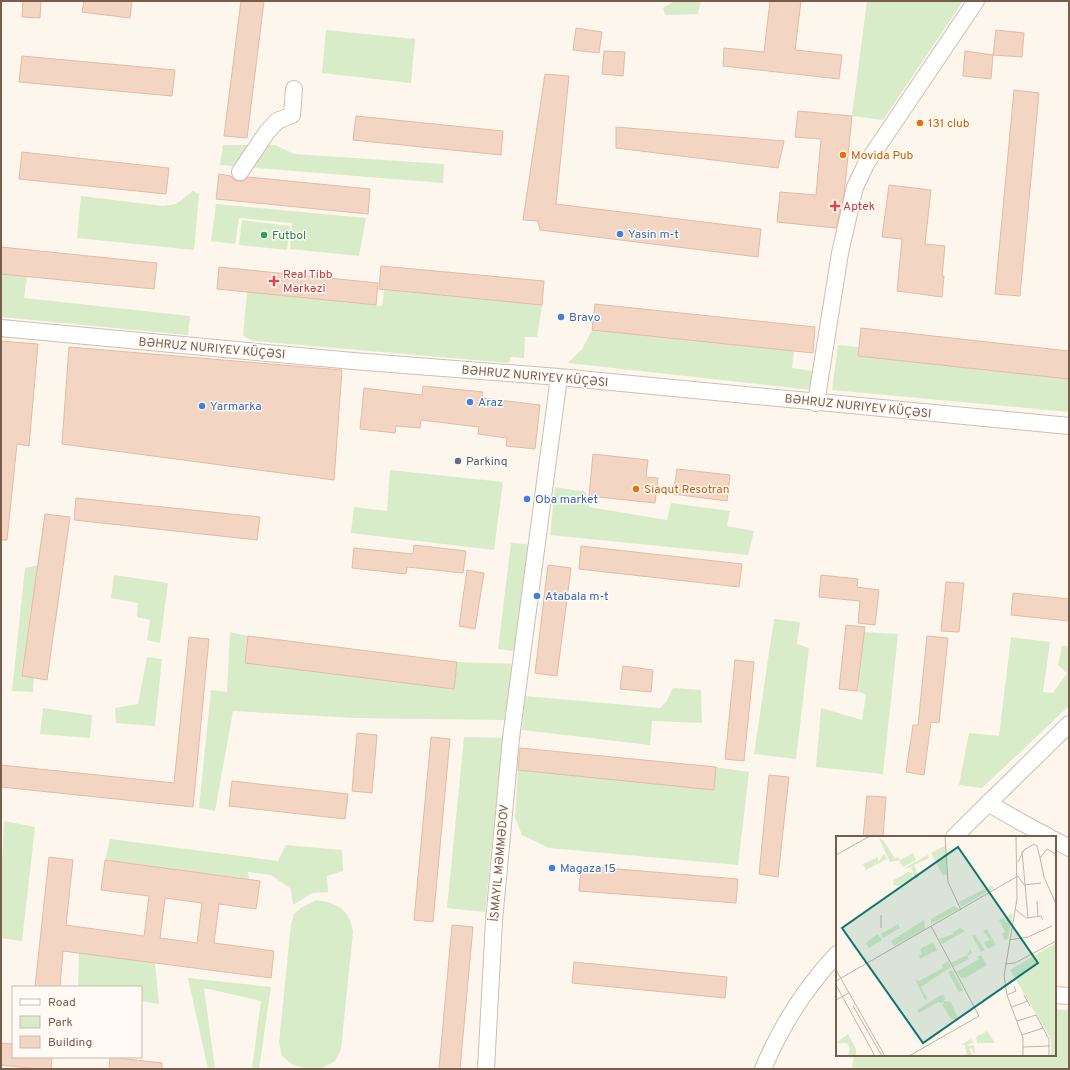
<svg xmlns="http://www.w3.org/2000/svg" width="1070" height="1070" viewBox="0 0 1070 1070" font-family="Overpass,sans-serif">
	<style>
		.green { fill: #d8ecc9 }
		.building { fill: #f3d5c3; stroke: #e6bba3; fill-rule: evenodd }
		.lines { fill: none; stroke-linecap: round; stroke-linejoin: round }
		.minor-casing { stroke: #d1beb0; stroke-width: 18 }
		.minor { stroke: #fff; stroke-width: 16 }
		.food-dot { fill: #e8710a; stroke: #fffaf3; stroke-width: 1.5 }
		.health-dot { fill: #e0444e; stroke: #fffaf3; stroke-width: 1.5 }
		.shop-dot { fill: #3f7fe0; stroke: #fffaf3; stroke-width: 1.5 }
		.leisure-dot { fill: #2e9e5b; stroke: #fffaf3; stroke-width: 1.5 }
		.service-dot { fill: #5c6f8a; stroke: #fffaf3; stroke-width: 1.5 }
		.labels { text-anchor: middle; stroke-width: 3; stroke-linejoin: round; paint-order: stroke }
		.food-label { font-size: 12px; fill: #c56008; stroke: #fffaf3; text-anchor: start }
		.health-label { font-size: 12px; fill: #be3a42; stroke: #fffaf3; text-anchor: start }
		.shop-label { font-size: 12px; fill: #366cbe; stroke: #fffaf3; text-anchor: start }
		.leisure-label { font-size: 12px; fill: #27864d; stroke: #fffaf3; text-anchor: start }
		.street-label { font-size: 12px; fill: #7a5c4d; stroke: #fffaf3 }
		.service-label { font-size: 12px; fill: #4e5e75; stroke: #fffaf3; text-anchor: start }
		.inset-road { fill: none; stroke: #c5b3a7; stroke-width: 1 }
		.view { fill: #0f766e; fill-opacity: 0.15; stroke: #0f766e; stroke-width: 2 }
		.inset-edge { fill: none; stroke: #7a5c4d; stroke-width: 2 }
	</style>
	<rect width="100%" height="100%" fill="#fdf6ec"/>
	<!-- green -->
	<path class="green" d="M674,1H701L698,14L665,15L663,8Z
		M867,1H963L883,120L852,116Z
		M326,30L415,39L411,83L322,73Z
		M223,145H275L294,154L444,164L443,183L220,165Z
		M193,191L199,194L194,250L77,238L81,196L163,206L176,204Z
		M216,204L366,218L359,256L290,249L292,223L239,218L235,244L211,241Z
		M242,220L290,226L287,250L239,245Z
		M1,274L27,276L24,298L190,316L188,335L1,317Z
		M384,290L542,305L537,337H525L524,358L510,357L509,363L254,341L243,336L247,292L382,306Z
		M592,330L794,351L792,368L812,371L811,390L568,363L582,349Z
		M838,345L859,347L858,356L1069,379V412L832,390Z
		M390,470L503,482L494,550L351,533L354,507L387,511Z
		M555,487L586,492L589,507L667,520L671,503L730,511L727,526L754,531L748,555L550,535Z
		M511,543L529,544L515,651L498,649Z
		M38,565L22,676L34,678L33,692L12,691L25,568Z
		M114,575L168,583L160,643L147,640L150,620L137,617L138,603L111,598Z
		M774,619L800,622L797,644L809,648L796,759L754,754Z
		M230,632L248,636L245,662L454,689L457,662L515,664L505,720L355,718L233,711L215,811L199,808L211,690L227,692Z
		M864,632L898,634L883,774L816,767L821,708L862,720L866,695L857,691Z
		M1011,637L1050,642L1043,692L1053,693L1067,673L1058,665L1062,646H1069V706L982,788L959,785L969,733L999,736Z
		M147,657L162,659L155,726L116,723L115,708L138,704Z
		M673,688L701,690L702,723L652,721L650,745L522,730L525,696L660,708L666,702Z
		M43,708L92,715L90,738L40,734Z
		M464,737L503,738L485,912L447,908Z
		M716,767L749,772L738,865L549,848L522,835L515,818L518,770L714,790Z
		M4,821L35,827L22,941L1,938V881Z
		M110,839L278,861L286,845L342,850L343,871L327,876L328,892L312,893L293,905L291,889L271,875L248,872L249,879L105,860Z
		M316,900C337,903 350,909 353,932L341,1049L335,1061L321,1069H308L293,1065L282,1056L279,1042L291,924L294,914L301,908Z
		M79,953L155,963L159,1004L141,1001V987H80L78,985Z
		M188,978L271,987L259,1069H252L261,1001L204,988L215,1069H208Z
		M1055,1009L1069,1010V1069H852L854,1055H1055Z"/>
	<!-- building -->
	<path class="building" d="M23,1H41L40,18L22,17Z
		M84,1H132L130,18L82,12Z
		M241,1H264L247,138L224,136Z
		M770,1H801L795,50L842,55L839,79L723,66L724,48L764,52Z
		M576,28L602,32L599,53L573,50Z
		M996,30L1024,33L1022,57L993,55Z
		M604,51L625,52L623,76L602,74Z
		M965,51L993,55L991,79L963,76Z
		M22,56L175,70L172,96L19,82Z
		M545,74L569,76L556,204L761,229L758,257L540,230L538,221L523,220Z
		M1014,90L1039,93L1020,296L995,294Z
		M798,111L852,116L844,195L836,228L777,222L780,192L816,195L821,139L795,137Z
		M356,116L503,131L501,155L353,140Z
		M616,127L784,141L778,168L616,148Z
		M22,152L169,168L166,194L19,179Z
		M219,174L231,176L234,180L239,181H244L248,177L370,189L368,214L216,199Z
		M889,185L931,190L925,244L945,246L942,276H944L942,297L897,291L902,239L882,237Z
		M1,247L157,263L154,289L1,274Z
		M381,266L544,281L542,305L379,289Z
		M219,267L378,283L376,305L217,289Z
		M595,304L815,327L813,353L592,330Z
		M861,328L1069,351V379L858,356Z
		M1,341L38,344L29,446L17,444L7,540H1Z
		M69,347L342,370L334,480L62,444Z
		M423,386L483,392L482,398L540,405L535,449L506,446L507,438L478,434L479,427L421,420L420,428L396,426L395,433L360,429L364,388L422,395Z
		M593,454L648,460L646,477L658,478L655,503L589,496Z
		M677,469L730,475L727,501L673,494Z
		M76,498L260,517L257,540L74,520Z
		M45,514L70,517L47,680L22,676Z
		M414,545L466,551L463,573L407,567L406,574L352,568L354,548L413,554Z
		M581,546L742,564L739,587L579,569Z
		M548,565L571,568L557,676L535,673Z
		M467,570L484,573L475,629L459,626Z
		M821,575L858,579L857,587L879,590L875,625L858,623L860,601L819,597Z
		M946,582L964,583L959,632L941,631Z
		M1013,593L1069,599V621L1011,615Z
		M846,625L865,627L857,691L839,689Z
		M248,636L457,662L454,689L245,663Z
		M927,636L948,638L939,723L931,722L924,775L906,772L913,725H918Z
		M189,637L209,639L193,807L1,787V765L174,783Z
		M735,660L754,662L744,761L725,759Z
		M623,666L653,670L651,692L620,689Z
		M357,733L377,735L372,793L352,791Z
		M431,737L450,739L433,922L414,920Z
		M520,748L716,767L714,790L518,770Z
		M769,775L789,777L778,877L759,874Z
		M232,781L348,794L345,819L229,806Z
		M867,796L886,797L883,837H863Z
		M49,857L73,860L66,925L144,936L149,896L101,890L105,860L260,881L256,909L219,904L214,943L274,951L271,978L63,951L60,987H35ZM165,898L202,903L197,943L160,938Z
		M581,866L738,879L736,903L579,891Z
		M452,925L473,927L460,1069H439Z
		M574,962L727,977L725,998L572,983Z
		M1,1043L13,1044V1057H52L51,1069H38L1,1065Z
		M110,1057L162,1063V1069H109Z"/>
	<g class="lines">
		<!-- minor casing -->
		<g class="minor-casing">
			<path id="minor" d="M240,172L267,132L277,121L292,115L294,89
				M1,328L353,361L559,377L1069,426
				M816,403L840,253L855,187L866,164L976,1
				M988,803L1019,821L1049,837
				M954,837L1069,724
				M1055,840L1069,848
				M1055,995L1069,996
				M486,1069L494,921L511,738L559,377
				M763,1069C781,1026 805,988 837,954"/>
		</g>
		<!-- minor -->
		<use href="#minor" class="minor"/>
	</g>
	<!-- markers -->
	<g class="food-dot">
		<circle cx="920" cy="123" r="4"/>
		<circle cx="843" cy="155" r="4"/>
		<circle cx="636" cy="489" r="4"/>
	</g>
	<g class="health-dot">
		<path d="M833 200h4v4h4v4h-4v4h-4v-4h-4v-4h4z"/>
		<path d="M272 275h4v4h4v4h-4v4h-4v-4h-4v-4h4z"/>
	</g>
	<g class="shop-dot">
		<circle cx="620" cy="234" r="4"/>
		<circle cx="561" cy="317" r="4"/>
		<circle cx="470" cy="402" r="4"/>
		<circle cx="202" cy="406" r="4"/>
		<circle cx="527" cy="499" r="4"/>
		<circle cx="537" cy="596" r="4"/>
		<circle cx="552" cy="868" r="4"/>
	</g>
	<circle class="leisure-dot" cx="264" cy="235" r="4"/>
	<circle class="service-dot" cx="458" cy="461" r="4"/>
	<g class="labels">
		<!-- food labels -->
		<g class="food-label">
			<text x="928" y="127">131 club</text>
			<text x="851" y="159">Movida Pub</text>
			<text x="644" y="493">Siaqut Resotran</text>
		</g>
		<!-- health labels -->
		<g class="health-label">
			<text x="843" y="210">Aptek</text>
			<text x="283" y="278">Real Tibb<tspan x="283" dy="14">Mərkəzi</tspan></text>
		</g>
		<!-- shop labels -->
		<g class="shop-label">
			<text x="628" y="238">Yasin m-t</text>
			<text x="569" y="321">Bravo</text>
			<text x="478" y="406">Araz</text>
			<text x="210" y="410">Yarmarka</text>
			<text x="535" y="503">Oba market</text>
			<text x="545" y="600">Atabala m-t</text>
			<text x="560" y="872">Magaza 15</text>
		</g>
		<!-- leisure labels -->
		<g class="leisure-label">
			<text x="272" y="239">Futbol</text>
		</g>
		<!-- street labels -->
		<g class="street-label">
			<text transform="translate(212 348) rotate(5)" y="4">BƏHRUZ NURIYEV KÜÇƏSI</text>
			<text transform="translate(535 376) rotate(5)" y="4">BƏHRUZ NURIYEV KÜÇƏSI</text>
			<text transform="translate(858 406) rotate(6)" y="4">BƏHRUZ NURIYEV KÜÇƏSI</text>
			<text transform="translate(499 863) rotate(-85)" y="4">İSMAYIL MƏMMƏDOV</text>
		</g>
		<!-- service labels -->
		<g class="service-label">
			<text x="466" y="465">Parkinq</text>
		</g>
	</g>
	<!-- overview -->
	<g transform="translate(836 836)">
		<rect width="220" height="220" fill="#fdf6ec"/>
		<path d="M43,2L48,5L59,23L62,21L64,24L54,26ZM110,9L111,38L107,40L95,17ZM77,17L80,24L67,31L63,25ZM48,18L51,23L30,34L27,28L42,21V26ZM92,19L93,22L78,29L83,41L79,43L75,31L67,33ZM72,36L76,37V42L62,50L57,49L58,44ZM156,49L158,52L125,71L123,66ZM118,70L123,73L95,88V83ZM177,77L172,103L169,104L166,98L169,96L163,84L168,82L171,88L169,81ZM88,84L89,93L58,110L55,105ZM62,88L64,92L47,102L45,98ZM124,92L129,95L106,108L103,103L117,98V96ZM151,93L160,109L152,113L148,106L154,104L147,95ZM42,98L46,104L33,112L30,107ZM139,99L149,114L145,116L136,100ZM97,106L101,114L84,123L83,120L86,118L84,113ZM220,107V220H215V203L174,134ZM134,113L136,117L131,120L133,123L118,131L115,127L131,119ZM145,119L151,129L129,142L124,141L120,136L143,123L141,121ZM112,125L115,131L85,151L91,163L89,164L79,143L83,145L107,132L106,129ZM116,134L127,154L123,156L112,136ZM107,158L109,163L106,167L102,166L83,177L81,174ZM108,165L115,166L122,183H115L107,170ZM151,195L159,207H141L140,201ZM12,198L20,213V220H12L14,212L11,207H0ZM135,203L138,207L131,208L133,210L138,209L139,220L136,212L133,213L137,220H131L129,209H125Z" fill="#d8ecc9"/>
		<path class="inset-road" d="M109,0L112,46L125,74M180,0L181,63L168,140L171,159L187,202V220M186,15L192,82M0,19L34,0M204,22L208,41L220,68M182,26L188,14L198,8L201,10L204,22L211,13L220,18M182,40L188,49L205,47M201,65L202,80M179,73L190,82L205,80L207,84M45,79V92M173,104L192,101L216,90M169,128L179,127L220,105M0,134L49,220M0,145L182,40M0,149L39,220M171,159L180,155L178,150M188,159L194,170M0,164L13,157M17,170L46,220M176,171L192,165M181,185L200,179L213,203V220M186,199L207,192M187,211L213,210M73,220L143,180L95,90"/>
		<path class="view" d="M122,11L202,127L87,207L6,92Z"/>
		<rect width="220" height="220" class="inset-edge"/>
	</g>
	<!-- border -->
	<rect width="1070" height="1070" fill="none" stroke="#7a5c4d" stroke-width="4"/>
	<!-- legend -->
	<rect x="12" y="986" width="130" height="72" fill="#fffaf3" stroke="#cabbb1"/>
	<rect x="20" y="999" width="20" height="6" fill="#ffffff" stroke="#cabbb1"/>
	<text x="48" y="1006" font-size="12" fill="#7a5c4d">Road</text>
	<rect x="20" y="1016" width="20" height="12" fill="#d8ecc9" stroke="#cabbb1"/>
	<text x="48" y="1026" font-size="12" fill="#7a5c4d">Park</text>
	<rect x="20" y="1036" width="20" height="12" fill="#f3d5c3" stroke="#cabbb1"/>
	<text x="48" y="1046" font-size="12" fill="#7a5c4d">Building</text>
</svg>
